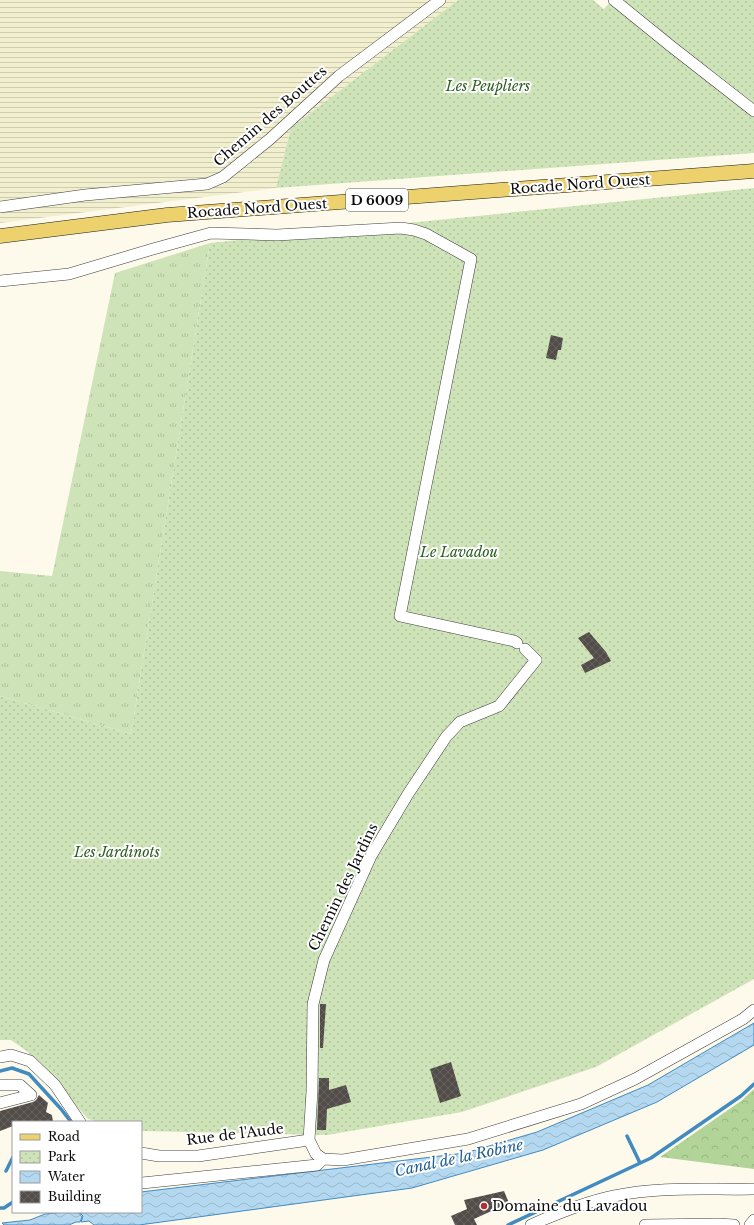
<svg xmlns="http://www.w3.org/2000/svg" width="754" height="1225" viewBox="0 0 754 1225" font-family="'Libre Baskerville',serif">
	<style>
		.farmland { fill: url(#farmland-rules) }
		.grass { fill: url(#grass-tufts) }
		.forest { fill: url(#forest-crowns) }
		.park { fill: url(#park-dots) }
		.water { fill: url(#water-waves); stroke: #428bc1 }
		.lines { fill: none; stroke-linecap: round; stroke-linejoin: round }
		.stream { stroke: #428bc1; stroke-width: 3.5 }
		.building { fill: url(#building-cross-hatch) }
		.minor-casing { stroke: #3e3e3e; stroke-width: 12 }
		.major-casing { stroke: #1c1c1c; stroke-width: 15 }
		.minor { stroke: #fff; stroke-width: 11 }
		.major { stroke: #edd16c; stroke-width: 14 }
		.poi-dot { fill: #af3033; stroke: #fff; stroke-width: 1.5 }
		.labels { text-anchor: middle; stroke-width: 4; stroke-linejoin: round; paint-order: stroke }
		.shield { fill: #fff; stroke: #545454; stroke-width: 1 }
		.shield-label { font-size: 13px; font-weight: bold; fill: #0b0b0b }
		.park-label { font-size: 14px; font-style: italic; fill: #2d5d22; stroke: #fff }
		.street-label { font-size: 14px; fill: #0b0b0b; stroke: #fff }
		.poi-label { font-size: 14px; fill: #0b0b0b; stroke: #fff; text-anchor: start }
		.water-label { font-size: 15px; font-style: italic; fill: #205d92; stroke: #fff }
	</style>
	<defs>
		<pattern id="farmland-rules" width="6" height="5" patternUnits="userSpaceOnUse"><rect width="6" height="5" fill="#f1efce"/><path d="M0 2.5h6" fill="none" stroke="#cdccb0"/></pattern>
		<pattern id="grass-tufts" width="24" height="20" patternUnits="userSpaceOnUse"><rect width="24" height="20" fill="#cee4b8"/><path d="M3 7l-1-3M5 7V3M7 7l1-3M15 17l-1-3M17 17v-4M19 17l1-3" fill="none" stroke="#b0c29d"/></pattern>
		<pattern id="forest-crowns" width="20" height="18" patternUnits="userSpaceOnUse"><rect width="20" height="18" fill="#b2d499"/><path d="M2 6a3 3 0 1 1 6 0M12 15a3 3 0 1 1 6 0" fill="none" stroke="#98b582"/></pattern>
		<pattern id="park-dots" width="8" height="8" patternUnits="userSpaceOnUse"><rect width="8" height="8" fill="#cee4b8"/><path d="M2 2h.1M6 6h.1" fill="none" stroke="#b0c29d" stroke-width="1.8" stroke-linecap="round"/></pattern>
		<pattern id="water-waves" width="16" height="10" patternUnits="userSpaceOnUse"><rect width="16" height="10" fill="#b4d8f0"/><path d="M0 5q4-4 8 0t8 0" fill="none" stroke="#99b8cc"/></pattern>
		<pattern id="building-cross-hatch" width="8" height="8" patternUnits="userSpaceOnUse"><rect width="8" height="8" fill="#534d49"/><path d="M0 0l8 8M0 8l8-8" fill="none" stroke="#67625f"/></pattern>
	</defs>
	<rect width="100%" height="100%" fill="#fdfaeb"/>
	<!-- farmland -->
	<path class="farmland" d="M0,0H458L291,128L276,188L0,223Z"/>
	<!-- grass -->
	<path class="grass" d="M210,243L131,734L0,696V571L52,576L115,273Z"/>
	<!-- forest -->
	<path class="forest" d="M754,1089V1169L660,1157L741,1101Z"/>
	<!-- park -->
	<path class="park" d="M458,0H593L604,9L612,0H754V153L276,188L291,128Z
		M754,188V979L596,1067L462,1112L327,1135L141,1131V1122H100L88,1119L28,1052L11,1040H0V696L131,734L210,243Z"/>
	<!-- water -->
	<path class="water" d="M754,1023V1045L657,1102L543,1150L412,1188L139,1225H94L89,1221L81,1222L83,1216L80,1213L85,1212H141V1192L465,1153L537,1132L648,1085Z
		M66,1212L79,1213L82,1217L80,1222H76L69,1225H4L2,1223L30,1220L45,1214Z"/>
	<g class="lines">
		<!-- stream -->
		<path class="stream" d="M0,1071L12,1068L29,1074L61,1109L71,1122
			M627,1136L640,1163
			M6,1171L13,1157
			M0,1208H4L13,1202
			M508,1225L651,1158L741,1096L754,1084"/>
	</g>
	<!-- building -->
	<path class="building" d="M551,335L563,338L561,350H558L556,360L546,358Z
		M589,632L606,652L611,661L585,673L581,665L594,658L578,638Z
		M320,1004H326L323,1048H320Z
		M451,1062L461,1096L440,1103L430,1069Z
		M319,1078H329V1090L346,1085L351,1102L327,1109L326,1130H317Z
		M39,1095L48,1103L46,1112L52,1115L53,1122H13V1126L0,1131V1111L33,1102L36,1100Z
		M504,1191L509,1203L474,1219L477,1225H455L451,1216L467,1209L464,1200Z"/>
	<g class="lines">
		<!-- minor casing -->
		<g class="minor-casing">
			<path id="minor" d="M614,0L672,47L754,111
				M0,207L85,195L207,184L223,177L270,139L339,76L440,0
				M0,281L69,274L153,249L211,233L277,235L401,228L414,230L426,234L471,259L400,616L514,641L517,643
				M525,649L536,660L499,706L460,722L446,737L408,794L371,856L324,960L313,1004L312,1091L309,1140L316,1154L323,1159L343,1160L468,1139L581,1104L635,1079L743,1019L754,1010
				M0,1057L11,1055L30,1061L55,1085L80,1122
				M0,1085H20L31,1095L0,1103
				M141,1153L159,1156H198L309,1140
				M142,1183L317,1165L323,1159
				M531,1225C558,1213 585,1202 614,1196C659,1186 708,1190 754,1189
				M645,1225L719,1224L734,1225
				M750,1225L754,1220"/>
		</g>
		<!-- major casing -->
		<g class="major-casing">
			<path id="major" d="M0,236L167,215L754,171"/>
		</g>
		<!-- minor -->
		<use href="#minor" class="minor"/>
		<!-- major -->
		<use href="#major" class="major"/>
	</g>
	<!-- markers -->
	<circle class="poi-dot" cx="484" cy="1206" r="4"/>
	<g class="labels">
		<!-- shield labels -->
		<rect class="shield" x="346" y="189" width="62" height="22" rx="3"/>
		<g class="shield-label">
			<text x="377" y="205">D 6009</text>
		</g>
		<!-- park labels -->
		<g class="park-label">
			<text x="488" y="91">Les Peupliers</text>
			<text x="459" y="557">Le Lavadou</text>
			<text x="117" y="857">Les Jardinots</text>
		</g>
		<!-- street labels -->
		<g class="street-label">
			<text transform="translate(270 116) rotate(-41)" y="5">Chemin des Bouttes</text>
			<text transform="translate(580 184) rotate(-4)" y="5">Rocade Nord Ouest</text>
			<text transform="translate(257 208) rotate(-4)" y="5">Rocade Nord Ouest</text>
			<text transform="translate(343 887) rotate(-64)" y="5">Chemin des Jardins</text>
			<text transform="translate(235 1134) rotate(-7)" y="5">Rue de l'Aude</text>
		</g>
		<!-- poi labels -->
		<g class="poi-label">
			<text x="492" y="1211">Domaine du Lavadou</text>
		</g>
		<!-- water labels -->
		<g class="water-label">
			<text transform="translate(459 1158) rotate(-12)" y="5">Canal de la Robine</text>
		</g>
	</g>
	<!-- legend -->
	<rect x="12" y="1121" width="130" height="92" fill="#ffffff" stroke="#9d9d9d"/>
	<rect x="20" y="1134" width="20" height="6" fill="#edd16c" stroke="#9d9d9d"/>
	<text x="48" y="1141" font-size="12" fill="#0b0b0b">Road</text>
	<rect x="20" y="1151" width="20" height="12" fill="url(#park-dots)" stroke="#9d9d9d"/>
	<text x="48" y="1161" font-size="12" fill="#0b0b0b">Park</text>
	<rect x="20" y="1171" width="20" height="12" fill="url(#water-waves)" stroke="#9d9d9d"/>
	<text x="48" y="1181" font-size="12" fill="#0b0b0b">Water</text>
	<rect x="20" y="1191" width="20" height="12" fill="url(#building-cross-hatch)" stroke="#9d9d9d"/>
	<text x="48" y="1201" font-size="12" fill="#0b0b0b">Building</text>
</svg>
